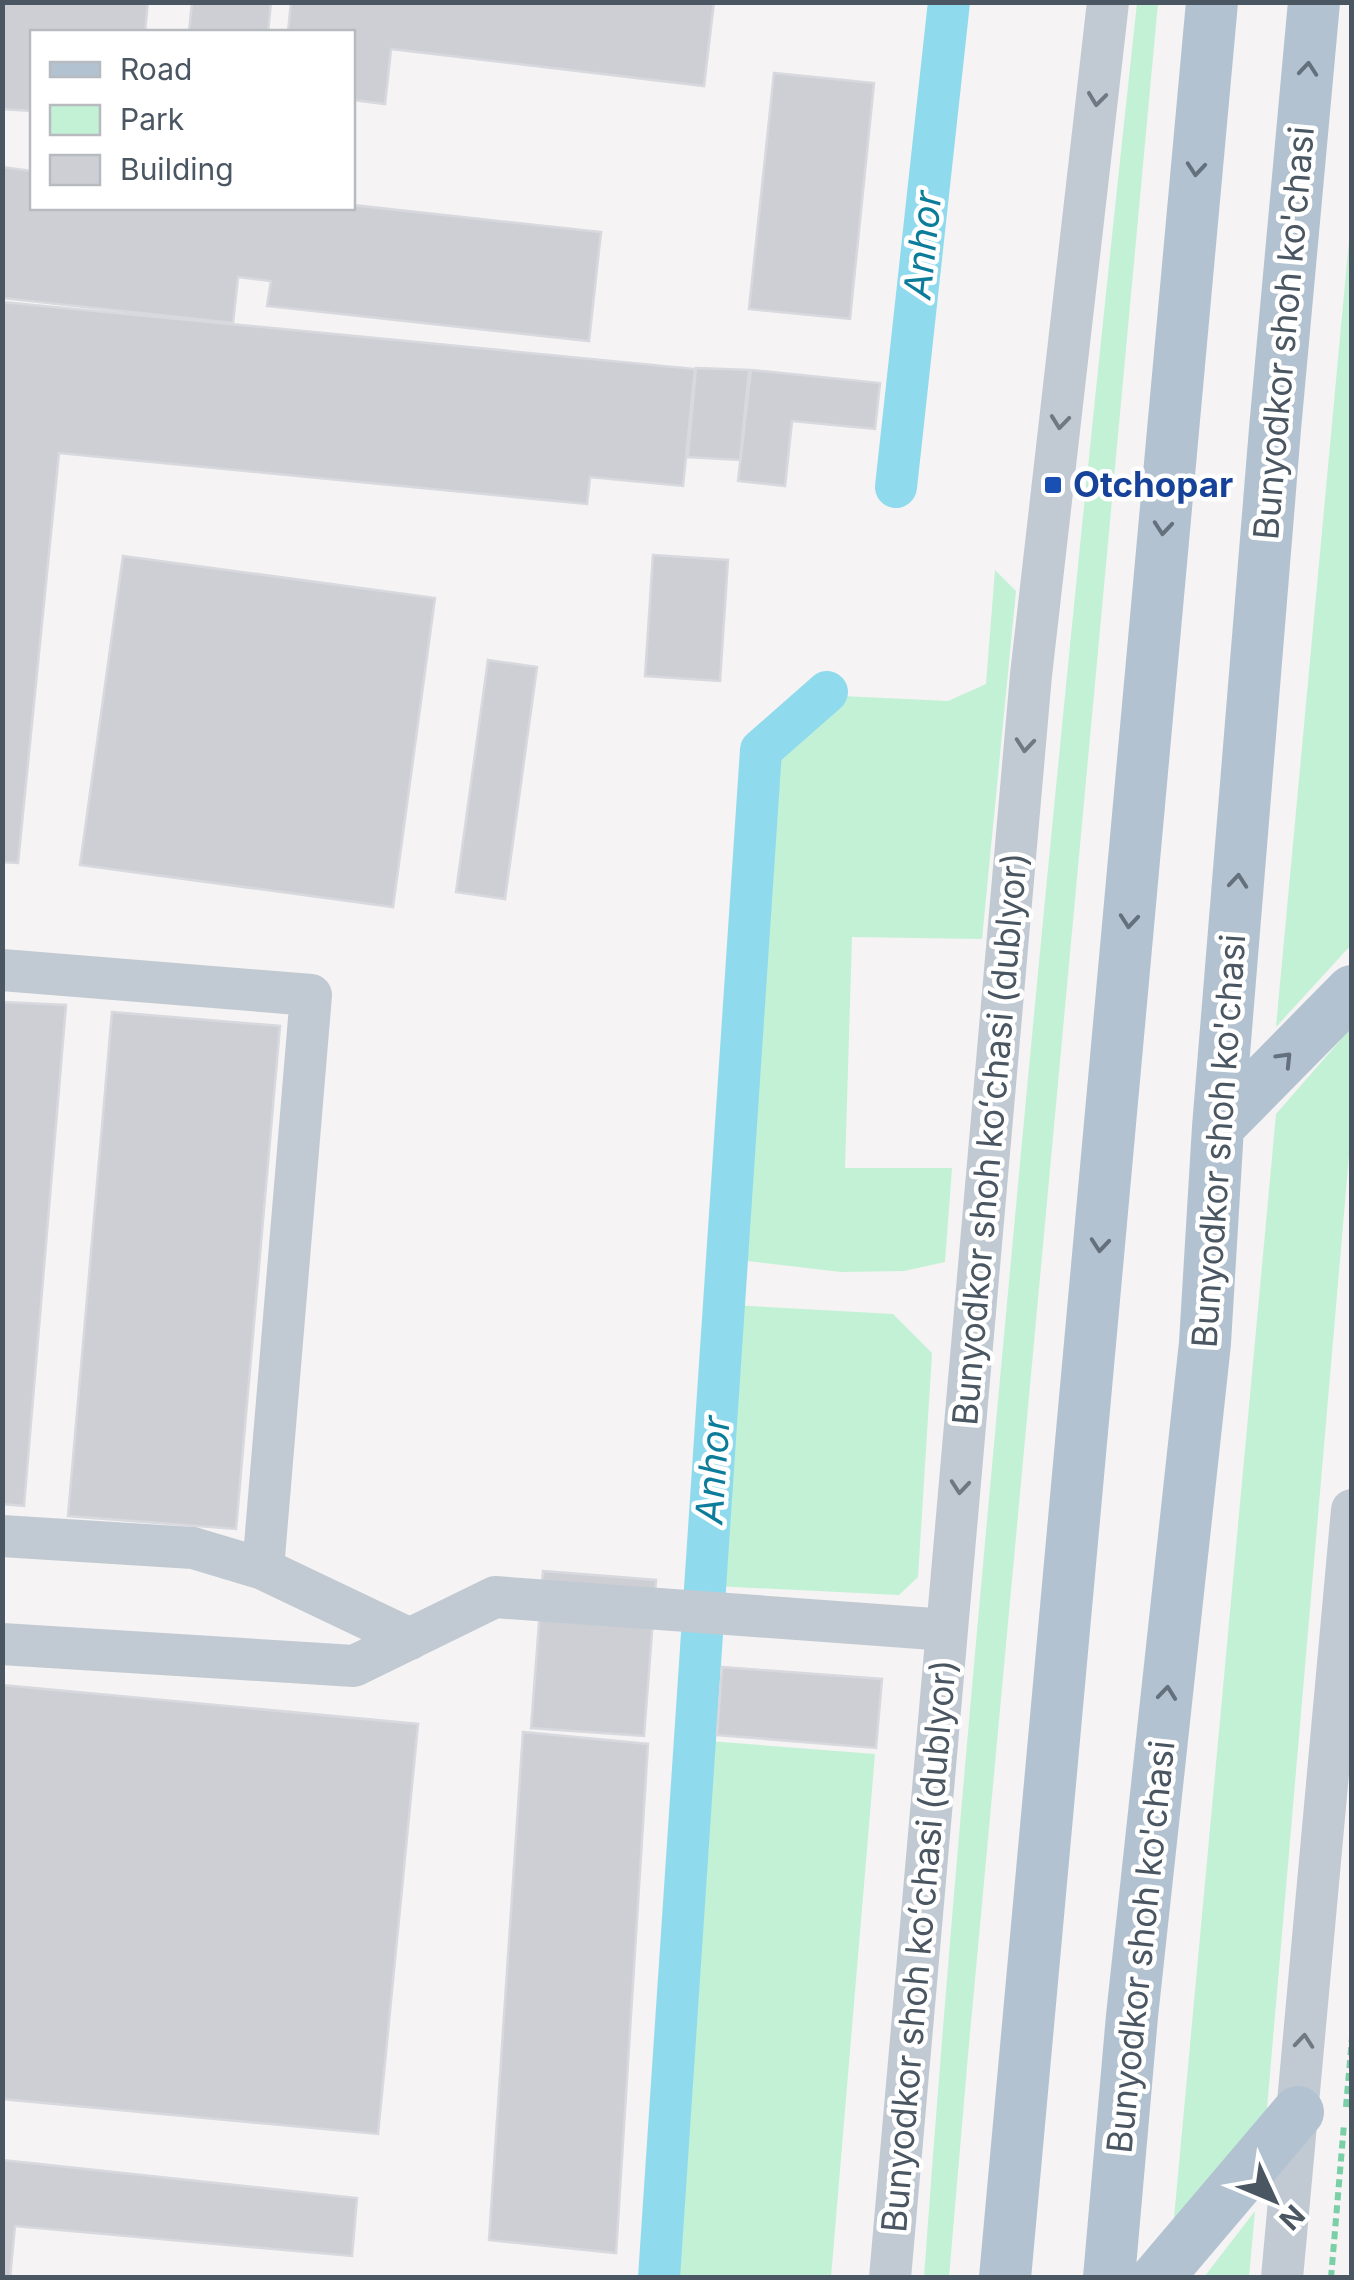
<svg xmlns="http://www.w3.org/2000/svg" width="1354" height="2280" viewBox="0 0 1354 2280" font-family="Inter,sans-serif">
	<style>
		.green { fill: #c3f1d5 }
		.lines { fill: none; stroke-linecap: round; stroke-linejoin: round }
		.canal { stroke: #90daee; stroke-width: 42 }
		.building { fill: #cdcfd5; stroke: #d7d9de; stroke-width: 2.5 }
		.path { stroke: #7ad0a6; stroke-width: 6; stroke-dasharray: 8 5; stroke-linecap: butt }
		.minor { stroke: #c1cad2; stroke-width: 42 }
		.major { stroke: #b3c2d1; stroke-width: 52 }
		.oneway { stroke: #64717d }
		.oneway2 { stroke: #6e7983 }
		.transit-dot { fill: #1a4fb4; stroke: #fff; stroke-width: 4 }
		.labels { text-anchor: middle; stroke-width: 9; stroke-linejoin: round; paint-order: stroke }
		.street-label { font-size: 35px; fill: #4a5661; stroke: #fff }
		.transit-label { font-size: 35px; font-weight: bold; fill: #164399; stroke: #fff; text-anchor: start }
		.water-label { font-size: 38px; font-style: italic; fill: #0c7c9b; stroke: #fff }
	</style>
	<rect width="100%" height="100%" fill="#f5f3f3"/>
	<!-- green -->
	<path class="green" d="M1137,3H1158L968,2055L949,2277H924C948,1941 979,1606 1010,1271C1049,848 1091,425 1137,3Z
		M1351,219V945L1276,1027Z
		M995,570L1016,591L982,939L852,937L845,1168H952L945,1262L904,1271L841,1272L739,1260L780,759L842,696L948,701L986,684Z
		M1351,1028V1132L1266,2120L1172,2240L1276,1114Z
		M733,1305L893,1314L932,1353L918,1577L899,1595L714,1586Z
		M708,1741L875,1754L831,2277H663Z
		M1255,2211L1249,2277H1204Z"/>
	<g class="lines">
		<!-- canal -->
		<path class="canal" d="M896,487L949,2
			M659,2278L761,750L827,692"/>
	</g>
	<!-- building -->
	<path class="building" d="M2,2H148L145,32H32V111L2,109Z
		M192,2H271L268,32H189Z
		M291,2H714L704,86L391,49L385,104L352,100V32H288Z
		M774,73L874,83L850,319L749,309Z
		M2,167L32,171V208H352V205L601,232L589,341L267,306L271,281L238,277L233,323L2,298Z
		M2,302L695,369L683,486L590,477L587,504L59,453L18,863L2,862Z
		M696,368L749,370L740,460L688,457Z
		M751,370L880,383L875,429L792,421L785,486L738,481Z
		M653,555L728,560L720,681L645,676Z
		M123,556L435,598L393,907L80,865Z
		M488,660L537,667L505,899L456,892Z
		M2,1002L66,1005L24,1506L2,1504Z
		M112,1012L280,1026L236,1529L68,1516Z
		M543,1571L656,1580L644,1736L531,1728Z
		M722,1667L882,1679L876,1748L717,1735Z
		M2,1685L418,1724L378,2134L2,2099Z
		M523,1732L648,1744L616,2253L489,2240Z
		M2,2160L357,2198L352,2256L15,2226L10,2278H2Z"/>
	<g class="lines">
		<!-- path -->
		<path class="path" d="M1346,2107L1352,2038
			M1331,2278L1344,2124"/>
		<!-- minor -->
		<path class="minor" d="M2,970L311,995L263,1569
			M2,1536L193,1548L263,1569L410,1639
			M2,1644L354,1666L495,1597L947,1630
			M890,2278L1031,675L1108,2
			M1282,2278L1352,1510"/>
		<!-- major -->
		<path class="major" d="M1218,1127L1352,991
			M1005,2278L1212,2
			M1109,2278L1132,2016L1205,1343L1218,1127L1275,429L1314,2
			M1157,2278L1298,2112"/>
	</g>
	<!-- one-way arrows -->
	<defs><path id="oneway-chevron" d="M-2-3.5L2.5 0L-2 3.5" fill="none" stroke-width="1.6" stroke-linecap="round" stroke-linejoin="round" transform="scale(2.5)"/></defs>
	<g class="oneway">
		<use href="#oneway-chevron" transform="translate(1308 69) rotate(-85)"/>
		<use href="#oneway-chevron" transform="translate(1196 169) rotate(95)"/>
		<use href="#oneway-chevron" transform="translate(1163 528) rotate(95)"/>
		<use href="#oneway-chevron" transform="translate(1238 881) rotate(-85)"/>
		<use href="#oneway-chevron" transform="translate(1129 921) rotate(95)"/>
		<use href="#oneway-chevron" transform="translate(1285 1059) rotate(-46)"/>
		<use href="#oneway-chevron" transform="translate(1100 1245) rotate(95)"/>
		<use href="#oneway-chevron" transform="translate(1167 1693) rotate(-84)"/>
	</g>
	<g class="oneway2">
		<use href="#oneway-chevron" transform="translate(1097 99) rotate(97)"/>
		<use href="#oneway-chevron" transform="translate(1060 422) rotate(96)"/>
		<use href="#oneway-chevron" transform="translate(1025 745) rotate(95)"/>
		<use href="#oneway-chevron" transform="translate(960 1487) rotate(95)"/>
		<use href="#oneway-chevron" transform="translate(1304 2041) rotate(-85)"/>
	</g>
	<!-- markers -->
	<rect class="transit-dot" x="1043" y="475" width="20" height="20" rx="5"/>
	<g class="labels">
		<!-- street labels -->
		<g class="street-label">
			<text transform="translate(1284 333) rotate(-85)" y="12">Bunyodkor shoh ko'chasi</text>
			<text transform="translate(990 1139) rotate(-85)" y="12">Bunyodkor shoh koʻchasi (dublyor)</text>
			<text transform="translate(1219 1141) rotate(-86)" y="12">Bunyodkor shoh ko'chasi</text>
			<text transform="translate(919 1946) rotate(-85)" y="12">Bunyodkor shoh koʻchasi (dublyor)</text>
			<text transform="translate(1141 1947) rotate(-84)" y="12">Bunyodkor shoh ko'chasi</text>
		</g>
		<!-- transit labels -->
		<g class="transit-label">
			<text x="1073" y="497">Otchopar</text>
		</g>
		<!-- water labels -->
		<g class="water-label">
			<text transform="translate(923 245) rotate(-84)" y="13">Anhor</text>
			<text transform="translate(713 1470) rotate(-86)" y="13">Anhor</text>
		</g>
	</g>
	<!-- border -->
	<rect width="1354" height="2280" fill="none" stroke="#4a5661" stroke-width="10"/>
	<!-- legend -->
	<rect x="30" y="30" width="325" height="180" fill="#ffffff" stroke="#b7bbc0" stroke-width="2.5"/>
	<rect x="50" y="62" width="50" height="15" fill="#b3c2d1" stroke="#b7bbc0" stroke-width="2.5"/>
	<text x="120" y="80" font-size="30" fill="#4a5661">Road</text>
	<rect x="50" y="105" width="50" height="30" fill="#c3f1d5" stroke="#b7bbc0" stroke-width="2.5"/>
	<text x="120" y="130" font-size="30" fill="#4a5661">Park</text>
	<rect x="50" y="155" width="50" height="30" fill="#cdcfd5" stroke="#b7bbc0" stroke-width="2.5"/>
	<text x="120" y="180" font-size="30" fill="#4a5661">Building</text>
	<!-- north arrow -->
	<g transform="translate(1274 2200) rotate(134)" stroke="#ffffff" stroke-width="8" paint-order="stroke">
	<path d="M0-8L18 38L0 25L-18 38Z" fill="#4a5661"/>
	<text y="-15" font-size="28" font-weight="bold" text-anchor="middle" fill="#4a5661">N</text>
	</g>
</svg>
